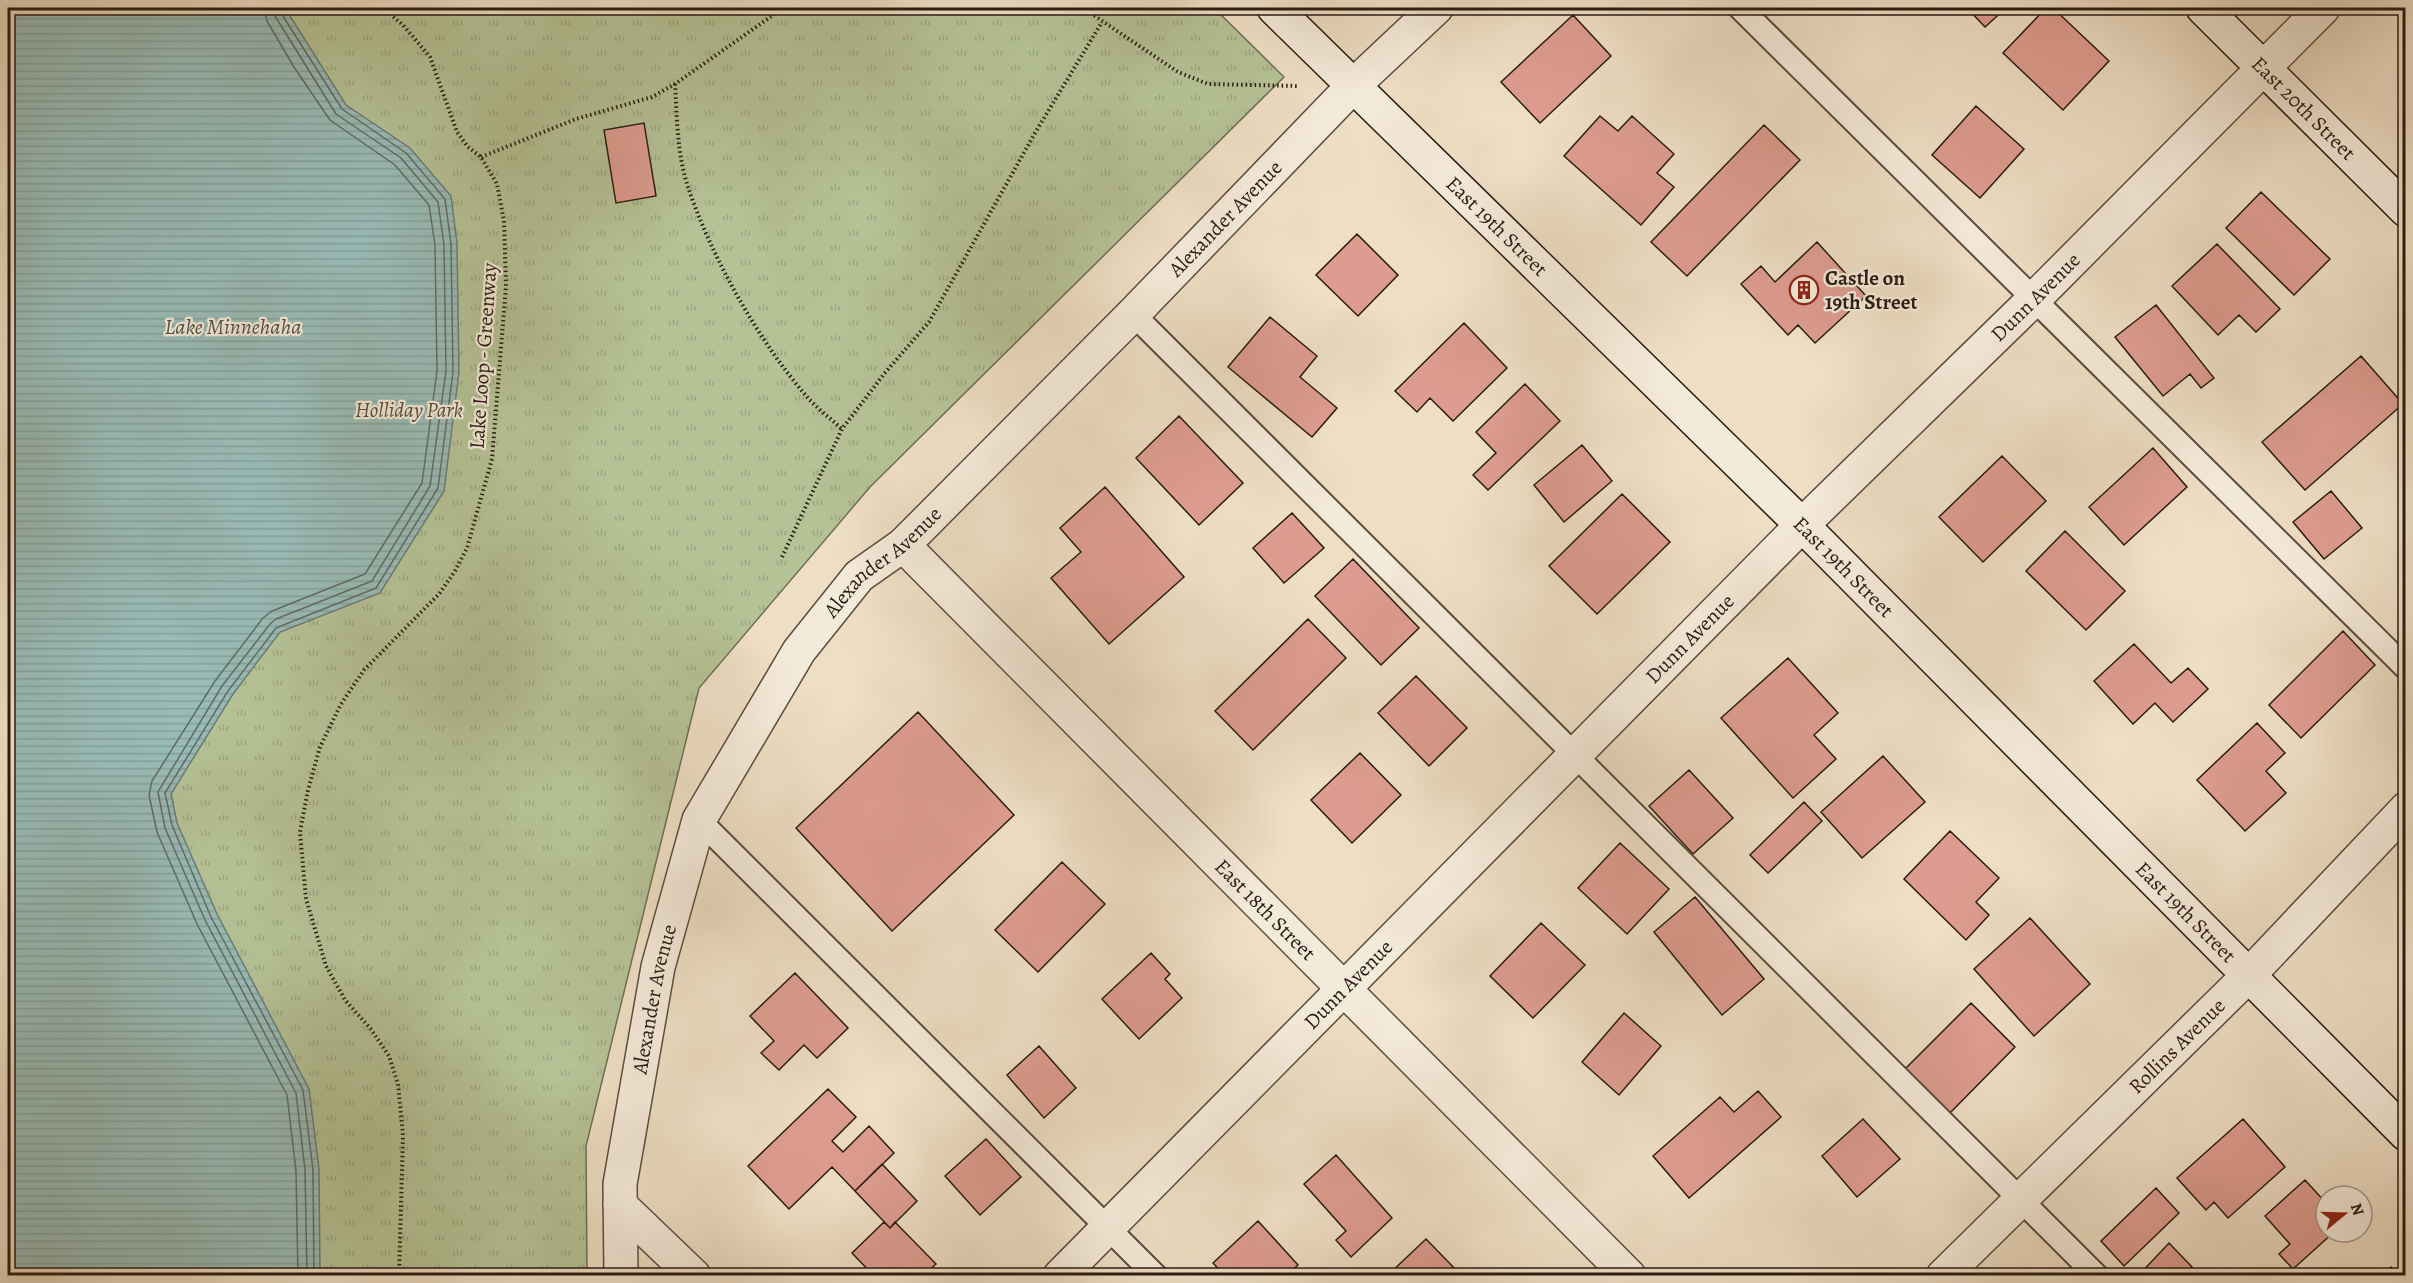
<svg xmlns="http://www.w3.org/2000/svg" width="2413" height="1283" viewBox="0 0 2413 1283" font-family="Alegreya,serif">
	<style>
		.park { fill: url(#park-tufts); stroke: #6f6e54; stroke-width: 1.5 }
		.water { fill: url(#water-rules); stroke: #6c7c75; stroke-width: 1.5 }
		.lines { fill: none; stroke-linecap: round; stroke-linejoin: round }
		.shore { stroke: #616c65; stroke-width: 1.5 }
		.building { fill: #dd9c8f; stroke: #291b13; stroke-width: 1.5 }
		.lane-casing { stroke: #5a4c3f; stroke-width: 26 }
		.street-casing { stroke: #5a4c3f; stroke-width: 36 }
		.secondary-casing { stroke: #291b13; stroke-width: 36 }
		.path { stroke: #291b13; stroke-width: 4; stroke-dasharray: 1.5 3; stroke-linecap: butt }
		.lane { stroke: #f4ead9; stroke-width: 22 }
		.street { stroke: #f4ead9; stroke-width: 33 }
		.secondary { stroke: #f4ead9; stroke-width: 33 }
		.labels { text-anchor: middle; stroke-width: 4.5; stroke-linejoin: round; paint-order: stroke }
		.street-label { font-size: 21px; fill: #291b13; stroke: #f4ead9 }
		.poi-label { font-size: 21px; font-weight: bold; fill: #291b13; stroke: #f4ead9; text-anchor: start }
		.park-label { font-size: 21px; font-style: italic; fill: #534d3a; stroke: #f4ead9 }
		.water-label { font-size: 22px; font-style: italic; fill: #50534c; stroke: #f4ead9 }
	</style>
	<defs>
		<pattern id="park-tufts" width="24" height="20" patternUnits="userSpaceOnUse" patternTransform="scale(1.5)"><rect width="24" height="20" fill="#b5c296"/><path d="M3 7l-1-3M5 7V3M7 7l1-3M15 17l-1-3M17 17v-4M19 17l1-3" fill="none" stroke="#9ca680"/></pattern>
		<pattern id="water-rules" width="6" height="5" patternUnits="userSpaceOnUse" patternTransform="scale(1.5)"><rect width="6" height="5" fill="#99bcb7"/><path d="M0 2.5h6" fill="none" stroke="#84a19c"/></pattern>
	</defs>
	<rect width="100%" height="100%" fill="#eedec4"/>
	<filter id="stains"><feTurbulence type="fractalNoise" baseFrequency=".00333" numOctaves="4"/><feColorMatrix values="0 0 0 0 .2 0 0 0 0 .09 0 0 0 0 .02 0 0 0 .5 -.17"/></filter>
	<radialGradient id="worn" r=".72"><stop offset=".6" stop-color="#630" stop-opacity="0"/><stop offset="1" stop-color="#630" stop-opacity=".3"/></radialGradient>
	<!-- park -->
	<path class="park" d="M8,8H1214L1284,77L870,487L699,688L586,1146L587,1275H8Z"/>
	<!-- water -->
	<path class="water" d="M8,8H285L346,105L410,148L451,196L457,243L459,372L444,491L380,593L280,632L233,694L171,794L177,823L217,914L309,1089L319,1169L320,1275H8Z"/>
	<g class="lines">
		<!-- shore -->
		<path class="shore" d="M264,8L267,21L294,67L330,120L395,165L429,205L435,245L437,371L422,483L365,574L272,611L263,618L215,681L152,781L149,795L157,832L197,924L287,1095L296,1171L298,1276
			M273,8L275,16L336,114L401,158L438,202L444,245L446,371L430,486L372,581L276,619L270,624L222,686L158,792L165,828L205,920L296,1093L305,1170L307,1276
			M281,8V13L342,109L406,153L445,199L451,244L453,372L438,488L376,588L276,628L228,691L165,793L172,825L211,917L303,1090L313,1170L314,1276"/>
	</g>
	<!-- building -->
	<path class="building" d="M1967,8H2006L1985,27Z
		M2046,8H2053L2109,61L2063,110L2003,53Z
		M1573,15L1611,56L1540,123L1501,82Z
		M1976,106L2024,149L1980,198L1932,155Z
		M1600,116L1618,131L1632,116L1674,154L1657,173L1674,187L1641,225L1564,156Z
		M644,123L656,196L616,203L604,130Z
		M1764,125L1800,160L1687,276L1651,242Z
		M2261,192L2330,259L2294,295L2226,228Z
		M1357,234L1398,275L1358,316L1316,275Z
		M1817,242L1866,296L1815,343L1798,325L1788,335L1741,284L1761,266L1775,282Z
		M2217,244L2280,309L2256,332L2239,315L2218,335L2172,286Z
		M2156,305L2214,378L2201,388L2190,374L2163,396L2115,337Z
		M1270,317L1317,356L1300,377L1337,408L1312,437L1228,367Z
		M1464,323L1507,368L1453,421L1430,398L1417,412L1395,391Z
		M2361,356L2403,404L2305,490L2262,442Z
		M1525,384L1560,421L1488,490L1473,475L1496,453L1476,432Z
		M1179,416L1243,483L1199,525L1136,458Z
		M1582,445L1612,481L1564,522L1534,485Z
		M2153,448L2187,487L2124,545L2089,507Z
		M2002,456L2046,501L1983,562L1939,517Z
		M1105,487L1184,577L1109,644L1051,578L1081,552L1060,528Z
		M2331,491L2362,528L2324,559L2293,522Z
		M1622,494L1670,542L1597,614L1549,566Z
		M1292,513L1324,548L1284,583L1253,548Z
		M2065,531L2125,591L2086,630L2026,571Z
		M1353,559L1419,628L1381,665L1315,596Z
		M1308,619L1346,658L1253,750L1215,711Z
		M2343,631L2375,665L2301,738L2269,705Z
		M2134,644L2171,683L2188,668L2208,689L2173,722L2155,703L2133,724L2094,681Z
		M1788,658L1838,713L1814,735L1836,759L1793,798L1721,718Z
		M1416,676L1467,728L1429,766L1378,713Z
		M918,712L1014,815L892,931L796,828Z
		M2257,723L2285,753L2266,771L2286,793L2245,831L2197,780Z
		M1360,753L1401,795L1352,843L1311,800Z
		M1883,756L1925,802L1862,858L1821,812Z
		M1689,770L1733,818L1693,854L1649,806Z
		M1804,802L1822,821L1768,873L1750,855Z
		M1950,831L1999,878L1976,902L1989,915L1966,940L1904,879Z
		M1620,843L1669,889L1627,934L1578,888Z
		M1062,862L1105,904L1038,972L995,930Z
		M1695,897L1764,979L1722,1015L1654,932Z
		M2030,918L2090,984L2034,1036L1974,969Z
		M1541,923L1585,965L1533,1018L1490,976Z
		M1151,953L1170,974L1165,979L1182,998L1139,1039L1102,999Z
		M795,973L848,1028L817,1058L804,1045L779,1070L761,1053L774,1041L750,1016Z
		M1971,1003L2015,1047L1949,1114L1905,1069Z
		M1624,1013L1661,1046L1619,1095L1582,1062Z
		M1039,1046L1076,1088L1044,1118L1007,1075Z
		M828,1089L856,1117L832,1141L843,1152L869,1126L894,1153L855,1191L832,1167L789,1209L748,1166Z
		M1758,1091L1781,1117L1689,1198L1653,1156L1720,1097L1734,1112Z
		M1863,1119L1900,1159L1857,1197L1822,1156Z
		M2243,1119L2285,1167L2228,1218L2214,1202L2206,1210L2177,1178Z
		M986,1139L1021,1177L980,1215L945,1176Z
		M1336,1155L1392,1218L1351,1257L1336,1240L1346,1231L1304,1184Z
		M882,1164L917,1201L890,1228L855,1191Z
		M2305,1180L2326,1203V1232H2334L2293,1269L2279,1254L2290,1244L2265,1216Z
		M2156,1188L2179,1213L2124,1266L2101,1241Z
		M1258,1221L1298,1265L1286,1276H1225L1213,1263Z
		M884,1222L890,1228L895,1222L936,1264L923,1276H874L852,1253Z
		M1426,1239L1460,1274L1388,1276V1275Z
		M2169,1243L2192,1267L2183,1276H2138Z
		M2391,1267L2399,1276H2382Z"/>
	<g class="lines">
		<!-- lane casing -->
		<g class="lane-casing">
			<path id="lane" d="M1740,8L2406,668
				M1133,314L2097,1276
				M699,820L1156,1276"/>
		</g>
		<!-- street casing -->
		<g class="street-casing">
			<g id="street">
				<path id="s1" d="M903,545L1629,1276"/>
				<path d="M620,1205L694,1276"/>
				<path id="s2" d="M621,1276L620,1184L658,967L699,820L799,651L859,576L903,545L1133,314L1353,86L1436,8"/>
				<path id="s3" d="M1060,1276L1802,525L2034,299L2323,8"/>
				<path id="s4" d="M1943,1276L2247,977L2406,809"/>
			</g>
		</g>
		<!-- secondary casing -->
		<g class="secondary-casing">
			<g id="secondary">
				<path id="s5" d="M1274,8L1802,525L2406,1134"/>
				<path id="s6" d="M2203,8L2406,210"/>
			</g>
		</g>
		<!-- path -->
		<path class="path" d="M383,8L403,25L430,57L457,132L468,147L481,157L497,184L504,221L506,286L492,459L467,548L455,571L439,594L364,670L341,704L320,747L308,790L300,832L306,899L326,966L345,1000L370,1028L389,1056L398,1084L403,1135L399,1276
			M1083,8L1178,72L1208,84L1299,86
			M675,84C677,117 677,152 687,184C710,255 759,342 808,398C818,409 831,419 842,429
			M481,157L576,119L652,97L675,84L783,8
			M782,557L842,429L884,374L929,322L1035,133L1102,22"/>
		<!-- lane -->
		<use href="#lane" class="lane"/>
		<!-- street -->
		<use href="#street" class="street"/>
		<!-- secondary -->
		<use href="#secondary" class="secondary"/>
	</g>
	<!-- icons -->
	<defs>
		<g id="building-ring" transform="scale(1.5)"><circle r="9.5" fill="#f4ead9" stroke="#8f2418" stroke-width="1.5"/><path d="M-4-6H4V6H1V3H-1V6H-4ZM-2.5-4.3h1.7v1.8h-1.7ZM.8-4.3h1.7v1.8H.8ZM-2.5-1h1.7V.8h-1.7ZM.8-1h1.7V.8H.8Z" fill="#8f2418"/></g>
	</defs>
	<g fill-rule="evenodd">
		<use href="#building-ring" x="1804" y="290"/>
	</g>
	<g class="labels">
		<!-- street labels -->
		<g class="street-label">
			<text dy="7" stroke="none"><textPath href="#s6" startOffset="142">East 20th Street</textPath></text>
			<text dy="7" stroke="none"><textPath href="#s2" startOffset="1270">Alexander Avenue</textPath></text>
			<text dy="7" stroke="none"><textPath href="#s5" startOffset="312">East 19th Street</textPath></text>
			<text dy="7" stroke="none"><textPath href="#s3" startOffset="1382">Dunn Avenue</textPath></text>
			<text transform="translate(483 356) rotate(-86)" y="7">Lake Loop - Greenway</text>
			<text dy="7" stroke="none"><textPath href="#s2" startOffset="784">Alexander Avenue</textPath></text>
			<text dy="7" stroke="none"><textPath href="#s5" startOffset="798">East 19th Street</textPath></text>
			<text dy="7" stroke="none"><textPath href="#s3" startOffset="896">Dunn Avenue</textPath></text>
			<text dy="7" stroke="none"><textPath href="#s1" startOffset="514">East 18th Street</textPath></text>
			<text dy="7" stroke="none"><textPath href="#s5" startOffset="1284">East 19th Street</textPath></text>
			<text dy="7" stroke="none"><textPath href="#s3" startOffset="410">Dunn Avenue</textPath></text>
			<text dy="7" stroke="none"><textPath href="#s2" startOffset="280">Alexander Avenue</textPath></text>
			<text dy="7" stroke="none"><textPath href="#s4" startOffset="328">Rollins Avenue</textPath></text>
		</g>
		<!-- poi labels -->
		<g class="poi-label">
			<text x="1825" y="285">Castle on<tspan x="1825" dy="24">19th Street</tspan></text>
		</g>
		<!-- park labels -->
		<g class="park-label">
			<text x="409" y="417">Holliday Park</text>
		</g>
		<!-- water labels -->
		<g class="water-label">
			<text x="233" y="334">Lake Minnehaha</text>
		</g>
	</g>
	<!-- margin -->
	<rect width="2413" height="1283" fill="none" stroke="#eedec4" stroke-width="30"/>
	<rect x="9" y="9" width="2395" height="1265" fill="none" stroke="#291b13" stroke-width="3"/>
	<rect x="15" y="15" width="2383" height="1253" fill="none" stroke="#291b13" stroke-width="1.5"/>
	<!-- north arrow -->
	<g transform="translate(2344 1214) rotate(71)"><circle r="28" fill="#f4ead9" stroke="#a3978a" stroke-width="1.5"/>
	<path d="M0-4.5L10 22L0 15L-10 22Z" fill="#8f2418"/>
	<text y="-9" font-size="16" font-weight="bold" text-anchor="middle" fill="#291b13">N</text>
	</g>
	<rect width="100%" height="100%" filter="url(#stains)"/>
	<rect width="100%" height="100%" fill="url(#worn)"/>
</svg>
